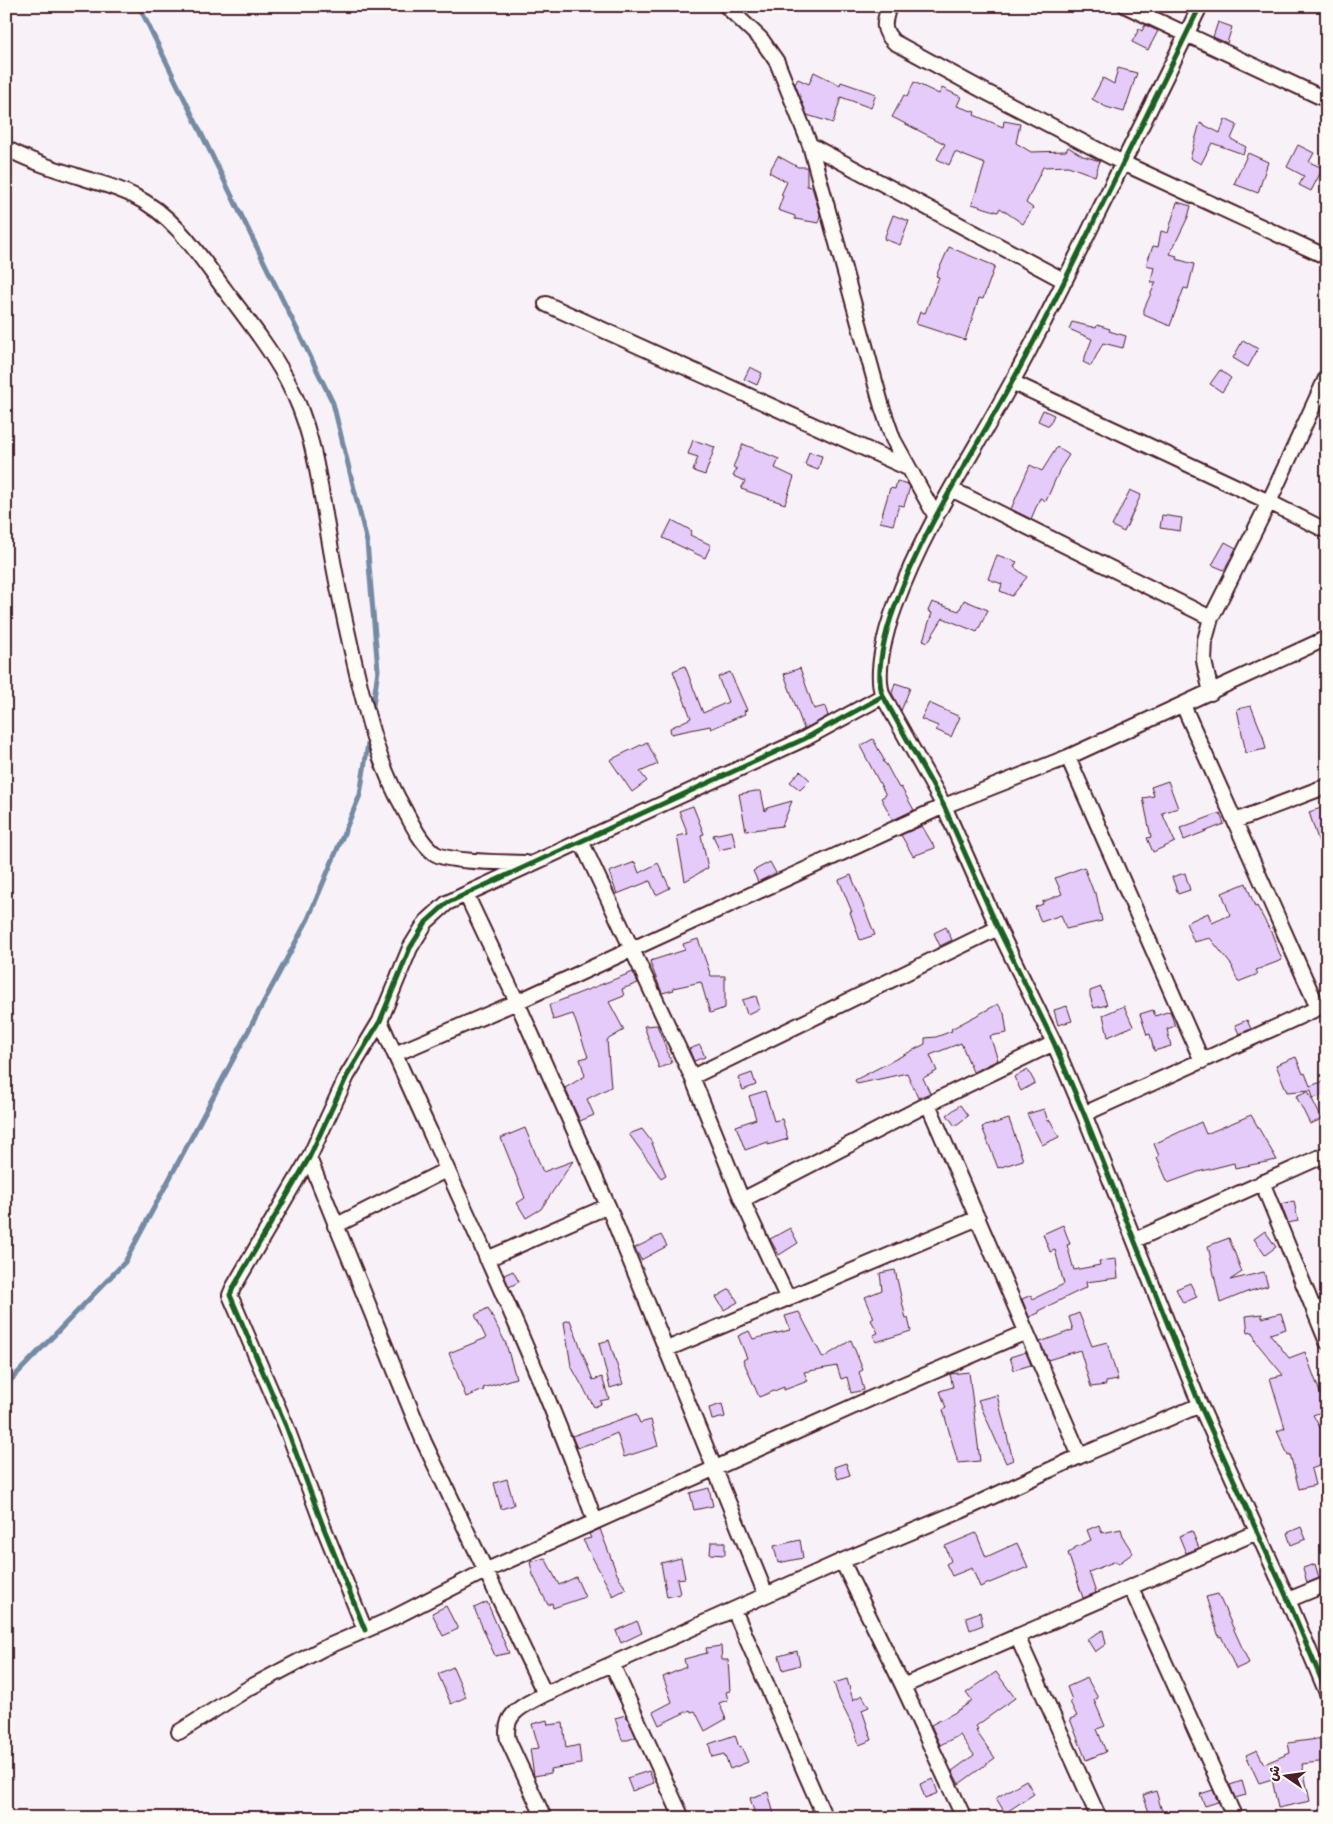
<svg xmlns="http://www.w3.org/2000/svg" width="1333" height="1824" viewBox="0 0 1333 1824" font-family="'Gochi Hand','Playpen Sans Arabic',sans-serif">
	<style>
		.lines { fill: none; stroke-linecap: round; stroke-linejoin: round }
		.stream { stroke: #758aa4; stroke-width: 5 }
		.building { fill: #e4cbfa; stroke: #4a1f2b }
		.minor-casing { stroke: #4a1f2b; stroke-width: 18 }
		.minor { stroke: #fdfcf7; stroke-width: 14 }
		.cycleway-casing { stroke: #fdfcf7; stroke-width: 8 }
		.cycleway { stroke: #1b5e20; stroke-width: 5 }
	</style>
	<rect width="100%" height="100%" fill="#f8f2f8"/>
	<filter id="ink" filterUnits="userSpaceOnUse"><feTurbulence type="fractalNoise" baseFrequency=".02" numOctaves="2"/><feDisplacementMap in="SourceGraphic" scale="10" xChannelSelector="R" yChannelSelector="G"/><feConvolveMatrix kernelMatrix="1 2 1 2 8 2 1 2 1" color-interpolation-filters="sRGB"/></filter>
	<g filter="url(#ink)">
		<g class="lines">
			<!-- stream -->
			<path class="stream" d="M139,6L333,403L367,542L378,670L372,713
				M6,1385L125,1262L308,919L360,795L369,737"/>
		</g>
		<!-- building -->
		<path class="building" d="M1218,22L1232,27L1227,43L1213,37Z
			M1145,25L1158,31L1148,50L1132,42L1139,29L1142,31Z
			M1118,68L1137,73L1124,112L1106,107L1092,99L1103,78L1114,84Z
			M814,72L840,85L841,82L876,94L871,108L841,97L833,123L807,115L795,84L798,79L809,84Z
			M914,82L939,94L942,88L961,97L957,106L975,112L974,115L1003,127L1004,121L1020,124L1016,143L1031,152L1066,151L1068,147L1083,156L1100,161L1095,176L1068,166L1043,167L1026,203L1033,208L1023,224L1000,208L998,212L972,204L985,164L955,152L949,165L937,159L945,144L892,117L904,95L907,97Z
			M1225,119L1237,125L1231,139L1246,147L1243,154L1212,143L1201,164L1190,158L1200,123L1220,133Z
			M1298,145L1314,153L1309,162L1323,168L1311,191L1299,185L1304,176L1287,167Z
			M1248,153L1268,162L1258,193L1234,184Z
			M778,156L798,167H807V186L812,187L820,214L819,223L795,219V216L778,210L783,196L781,195L787,182L769,172Z
			M1177,202L1191,206L1188,217L1170,254L1177,256L1176,259L1194,264L1188,289L1184,288L1170,326L1144,315V309L1156,282H1151L1154,267L1146,265L1153,246L1158,247L1161,231L1168,233Z
			M893,215L909,221L900,245L884,239Z
			M949,247L995,266L983,299L979,298L965,340L916,324L920,312L925,313L939,277L936,276Z
			M1072,322L1096,328L1097,325L1110,329L1109,331L1126,336L1123,348L1103,343L1091,366L1083,362L1092,339L1069,329Z
			M1243,340L1258,349L1248,367L1233,358Z
			M750,367L762,373L757,385L744,379Z
			M1220,370L1231,378L1222,392L1210,384Z
			M1043,410L1054,415L1049,426L1038,421Z
			M693,440L715,447L705,475L693,471L698,457L688,454Z
			M743,444L779,459L775,468L794,477L785,504L741,489L745,481L733,476L737,469L733,467Z
			M1057,447L1069,455L1060,469L1046,501L1040,498L1031,519L1011,509L1030,465L1042,471Z
			M809,452L822,456L818,470L805,465Z
			M897,481L908,484L910,487L904,506L899,505L893,525L880,522L890,488L895,489Z
			M1130,490L1141,495L1124,532L1112,526Z
			M1162,515L1182,518L1180,531L1160,528Z
			M672,520L692,531L690,535L711,545L705,558L663,538Z
			M1225,542L1236,548L1224,570L1212,565Z
			M997,555L1017,562L1014,567L1027,577L1012,596L1000,591L1002,584L988,579Z
			M964,600L988,610L977,632L943,618L928,642L923,640L932,613L928,611L932,602L959,611Z
			M685,666L703,713L728,702L718,677L730,672L747,710L744,711L745,714L711,729L710,726L671,734L670,728L691,718L673,671Z
			M800,668L814,709L825,706L828,716L804,729L784,674Z
			M895,683L910,688L901,711L892,693Z
			M929,703L960,717L951,737L936,730L938,726L921,719Z
			M1251,706L1263,736L1266,749L1246,753L1237,709Z
			M873,739L884,760L883,762L886,764L899,788L901,787L914,810L893,820L881,798L886,795L860,746Z
			M647,742L658,764L640,772L647,781L632,792L610,760Z
			M800,771L810,780L800,790L790,782Z
			M1168,781L1178,808L1162,813L1175,842L1153,852L1147,838L1151,837L1143,798L1154,796L1151,787Z
			M756,791H761L765,811L767,808L792,801L782,826L746,831L739,794Z
			M693,806L704,834L701,835L708,868L685,881L677,836L688,834L679,811Z
			M1321,808L1327,824V857L1324,858L1309,812Z
			M1220,813L1224,824L1184,840L1180,828Z
			M922,826L935,848L913,856L901,835Z
			M732,831L736,846L719,850L713,835Z
			M635,862L639,873L658,863L670,888L656,895L650,881L617,894L609,872Z
			M770,862L776,873L758,882L753,871Z
			M1084,867L1094,893H1096L1102,921L1066,929L1061,915L1041,922L1035,907L1043,904L1042,902L1062,894L1055,878Z
			M1185,873L1190,890L1178,894L1172,877Z
			M851,875L875,935L860,940L850,912H852L839,880Z
			M1246,883L1255,907L1257,906L1272,934L1282,960L1256,970L1258,974L1238,982L1232,967H1233L1210,938L1194,942L1186,923L1208,913L1212,923L1230,915L1222,893Z
			M946,927L952,940L940,946L934,933Z
			M698,939L711,976H725V1008L710,1013L701,982L673,988L674,990L662,993L651,965L650,961L685,950L683,944Z
			M633,972L638,983L622,989L624,996L609,1002L624,1030L607,1040L611,1087L587,1099L594,1115L580,1121L565,1088L585,1076L580,1059L588,1057L573,1014L553,1020L549,1005Z
			M1101,987L1107,1005L1094,1008L1090,996V991Z
			M756,996L760,1009L747,1014L742,1000Z
			M998,1004L1004,1013L1007,1033L990,1036L998,1060L973,1072L961,1043L930,1055L937,1071L923,1078L930,1093L918,1098L907,1073L857,1084L855,1080L925,1044V1038L936,1037L952,1031L951,1029Z
			M1067,1006L1072,1021L1058,1025L1054,1010Z
			M1124,1006L1133,1026L1108,1037L1103,1015Z
			M1153,1010L1155,1016L1170,1011L1175,1026L1167,1029L1171,1046L1154,1051L1150,1034L1147,1035L1140,1014Z
			M1247,1020L1251,1029L1239,1034L1235,1025Z
			M657,1025L672,1063L659,1068L644,1026Z
			M700,1045L705,1057L694,1061L689,1049Z
			M1296,1057L1303,1074L1305,1073L1310,1086L1327,1080V1094L1313,1098L1311,1090L1287,1092L1276,1065Z
			M1028,1070L1035,1083L1021,1091L1014,1077Z
			M752,1073L756,1085L743,1090L738,1078Z
			M765,1091L774,1121L782,1119L788,1139L768,1145V1142L745,1150L736,1126L756,1119L749,1096Z
			M1308,1091L1322,1119L1310,1124L1296,1096Z
			M960,1105L968,1116L955,1126L947,1115Z
			M1044,1109L1048,1121L1050,1120L1059,1137L1042,1145L1027,1114Z
			M1251,1115L1277,1160L1235,1168L1234,1163L1198,1172L1168,1183L1157,1157L1159,1156L1154,1144L1201,1122L1206,1134Z
			M1009,1119L1023,1160L998,1168L982,1127Z
			M525,1128L543,1172L573,1161L541,1209L526,1218L517,1203L525,1198L501,1138Z
			M642,1129L651,1141L666,1175L661,1178L629,1134Z
			M1294,1201L1298,1221L1288,1223L1281,1204Z
			M1063,1225L1070,1244L1067,1245L1074,1270L1100,1265L1099,1261L1116,1259L1118,1278L1086,1282L1087,1287L1038,1311L1039,1313L1029,1317L1022,1299L1031,1295L1033,1299L1064,1284L1055,1250L1050,1252L1043,1234Z
			M790,1228L798,1243L779,1255L770,1239Z
			M1265,1231L1276,1247L1265,1255L1254,1239Z
			M661,1235L667,1246L641,1260L635,1248Z
			M1229,1238L1242,1272L1230,1280L1264,1272L1268,1286L1247,1292L1220,1303L1208,1246Z
			M895,1270L906,1319L908,1318L911,1331L876,1342L873,1335L878,1333L871,1320L874,1318L865,1297L882,1290L880,1273Z
			M513,1271L519,1282L509,1287L504,1275Z
			M1190,1283L1197,1297L1183,1303L1176,1289Z
			M730,1289L738,1302L724,1310L716,1297Z
			M488,1308L506,1344L516,1378L483,1388L484,1390L466,1397L449,1353L486,1338L475,1315Z
			M799,1312L823,1358L851,1340L863,1370L859,1372L864,1390L851,1393L847,1377L841,1379L837,1366L804,1372L808,1381L784,1390V1387L759,1397L743,1360L747,1358L738,1336L749,1331L753,1339L790,1330L785,1316Z
			M1079,1313L1092,1346L1107,1342L1118,1380L1106,1382V1385L1091,1387L1080,1350L1048,1360L1040,1342L1073,1330L1069,1317Z
			M1281,1313L1286,1329L1270,1334L1289,1358L1305,1352L1322,1398L1327,1397V1410L1313,1415L1327,1440V1463L1311,1469L1315,1485L1299,1489L1290,1454L1288,1455L1277,1431L1285,1428L1270,1378L1283,1375L1256,1342L1253,1332L1248,1333L1246,1316L1262,1314V1318Z
			M570,1320L593,1380L602,1377L609,1399L600,1401L601,1404L594,1407L571,1366L564,1322Z
			M609,1340L623,1384L610,1388L599,1343Z
			M1026,1352L1031,1365L1014,1370L1010,1357Z
			M969,1372L980,1461L958,1463L943,1410L946,1408L940,1391L953,1387L950,1374Z
			M997,1395L1013,1460L1006,1463L978,1400Z
			M722,1404L725,1417L712,1420L709,1408Z
			M636,1414L640,1423L651,1420L658,1446L624,1457L617,1433L592,1444L591,1443L577,1448L572,1436Z
			M846,1463L850,1475L838,1479L834,1467Z
			M507,1479L514,1505L501,1509L494,1483Z
			M709,1488L713,1506L694,1510L690,1493Z
			M1099,1525L1102,1533L1121,1529L1124,1539L1133,1553L1118,1564L1116,1561L1089,1572L1096,1593L1083,1598L1068,1553L1074,1550V1548L1091,1540L1087,1530Z
			M1301,1527L1306,1539L1291,1545L1287,1533Z
			M600,1529L617,1574L626,1589L613,1596L583,1540L591,1538L589,1534Z
			M1192,1531L1199,1548L1186,1553L1179,1536Z
			M976,1533L986,1557L1017,1543L1028,1567L980,1587L972,1568L952,1576L946,1564L951,1561L945,1546Z
			M800,1540L803,1558L778,1563L774,1546Z
			M711,1542H725V1555L710,1554Z
			M545,1558L559,1585L576,1577L585,1597L553,1608L552,1603L548,1605L533,1575L530,1562Z
			M681,1558L685,1578L677,1579L680,1594L667,1597L661,1563Z
			M1315,1564L1319,1578L1307,1583L1303,1568Z
			M1218,1594L1249,1663L1236,1669L1221,1636L1219,1637L1206,1597Z
			M487,1602L509,1653L495,1656L474,1608Z
			M446,1606L458,1629L443,1636L432,1613Z
			M980,1612L983,1625L970,1630L966,1617Z
			M637,1621L642,1633L621,1643L616,1631Z
			M1103,1630L1106,1644L1095,1652L1087,1639Z
			M721,1646L722,1660H728L730,1691L726,1692L728,1700L719,1703L726,1719L705,1731L695,1711L691,1712L690,1710L659,1725L653,1712L672,1702L663,1677L686,1667L684,1659L707,1653L706,1648Z
			M797,1651L800,1665L783,1670L779,1656Z
			M453,1667L466,1697L451,1704L438,1674Z
			M996,1672L1015,1698L976,1726L978,1729L976,1731L995,1758L959,1784L952,1771L974,1755L960,1735L940,1745L931,1725L954,1713L972,1701L966,1693Z
			M1087,1678L1098,1698L1094,1700L1105,1726L1097,1729L1106,1752L1086,1760L1070,1719L1077,1716L1070,1702L1072,1700L1067,1687Z
			M847,1679L853,1700L862,1695L869,1707L862,1710L872,1740L859,1745L854,1729L839,1699L834,1683Z
			M626,1715L636,1737L628,1740H622L615,1718Z
			M547,1720L548,1725L563,1723L566,1748L579,1745L581,1764L550,1769L551,1773L534,1776L530,1749L539,1748L532,1724Z
			M735,1735L739,1747L741,1746L748,1762L730,1769L724,1754L712,1757L709,1744Z
			M1325,1738L1327,1761L1302,1764L1310,1801L1278,1808L1272,1779L1259,1783L1246,1755L1257,1750L1264,1764L1290,1753L1288,1743Z
			M649,1771L654,1783L632,1791L627,1778Z
			M933,1779L938,1793L925,1798L920,1784Z
			M1026,1780L1034,1794L1005,1813L996,1798Z
			M1242,1781L1246,1795L1235,1798L1230,1785Z
			M1213,1790L1218,1802L1205,1806L1200,1794Z
			M1156,1791L1164,1818H1151L1143,1795Z
			M768,1792L775,1818H756L750,1798Z"/>
		<g class="lines">
			<!-- minor casing -->
			<g class="minor-casing">
				<path id="minor" d="M726,6L761,39L777,62L810,145L882,407L893,439L936,517
					M889,6C884,22 881,29 894,42L986,92L1123,163L1327,257
					M1126,6L1327,100
					M1200,6C1166,77 1131,147 1096,217C1069,272 1042,328 1012,382C972,456 924,526 895,606C886,630 874,673 883,696L944,806L998,928L1054,1043L1084,1114L1200,1405L1288,1600L1327,1693
					M810,145L1065,281
					M6,148C27,160 51,168 74,175C94,182 115,186 134,196C174,215 199,255 225,290C246,318 269,347 286,378C314,429 319,481 329,538C337,587 348,636 360,686C371,730 381,769 404,809C412,824 421,843 434,853C448,863 507,862 526,863
					M546,304L908,468
					M1012,382L1269,502L1327,531
					M951,489L1211,618
					M1211,693L1204,661L1205,640L1211,618L1269,502L1327,376
					M1183,705L1318,1008
					M1068,757L1202,1061
					M1235,821L1327,786
					M581,841L692,1077L742,1200L788,1299
					M466,894L517,1002L608,1206L766,1595
					M380,1021C454,1187 533,1350 595,1521
					M395,1054L517,1002L944,806L1068,757L1327,638
					M692,1077L998,928
					M928,1104L1080,1456
					M1084,1114L1327,1004
					M309,1158L424,1442L545,1694
					M1262,1182L1327,1342
					M742,1200L928,1104L1054,1043
					M335,1226L446,1170
					M1135,1240L1327,1154
					M487,1259L608,1206
					M1314,1311L1327,1305
					M667,1349L978,1218
					M842,1561L903,1686L964,1818
					M1131,1588L1235,1818
					M1288,1600L1327,1584
					M734,1610L825,1818
					M365,1630L323,1526L286,1426L230,1295L233,1288L309,1158L347,1076L380,1021L410,948L426,922L447,903L466,894L804,739L883,696
					M1017,1636L1099,1818
					M612,1664L682,1818
					M903,1686L1257,1532
					M179,1732L249,1688L322,1649L389,1620L485,1571L872,1398L1026,1332
					M544,1818L508,1740C502,1712 525,1705 545,1694L842,1561L961,1511L1080,1456L1200,1405"/>
			</g>
			<!-- minor -->
			<use href="#minor" class="minor"/>
			<!-- cycleway casing -->
			<g class="cycleway-casing">
				<path id="cycleway" d="M1200,6C1166,77 1131,147 1096,217C1069,272 1042,328 1012,382C972,456 924,526 895,606C886,630 874,673 883,696L944,806L998,928L1054,1043L1084,1114L1200,1405L1288,1600L1327,1693
					M365,1630L323,1526L286,1426L230,1295L233,1288L309,1158L347,1076L380,1021L410,948L426,922L447,903L466,894L804,739L883,696"/>
			</g>
			<!-- cycleway -->
			<use href="#cycleway" class="cycleway"/>
		</g>
	</g>
	<!-- margin -->
	<rect width="1333" height="1824" fill="none" stroke="#fdfcf7" stroke-width="25"/>
	<rect x="12" y="12" width="1308" height="1799" fill="none" stroke="#4a1f2b" stroke-width="2" filter="url(#ink)"/>
	<!-- north arrow -->
	<g transform="translate(1286 1776) rotate(283)" stroke="#fdfcf7" stroke-width="4" paint-order="stroke">
	<path d="M0-4L9 19L0 12L-9 19Z" fill="#4a1f2b"/>
	<text y="-8" font-size="14" font-weight="bold" text-anchor="middle" fill="#4a1f2b">ش</text>
	</g>
</svg>
